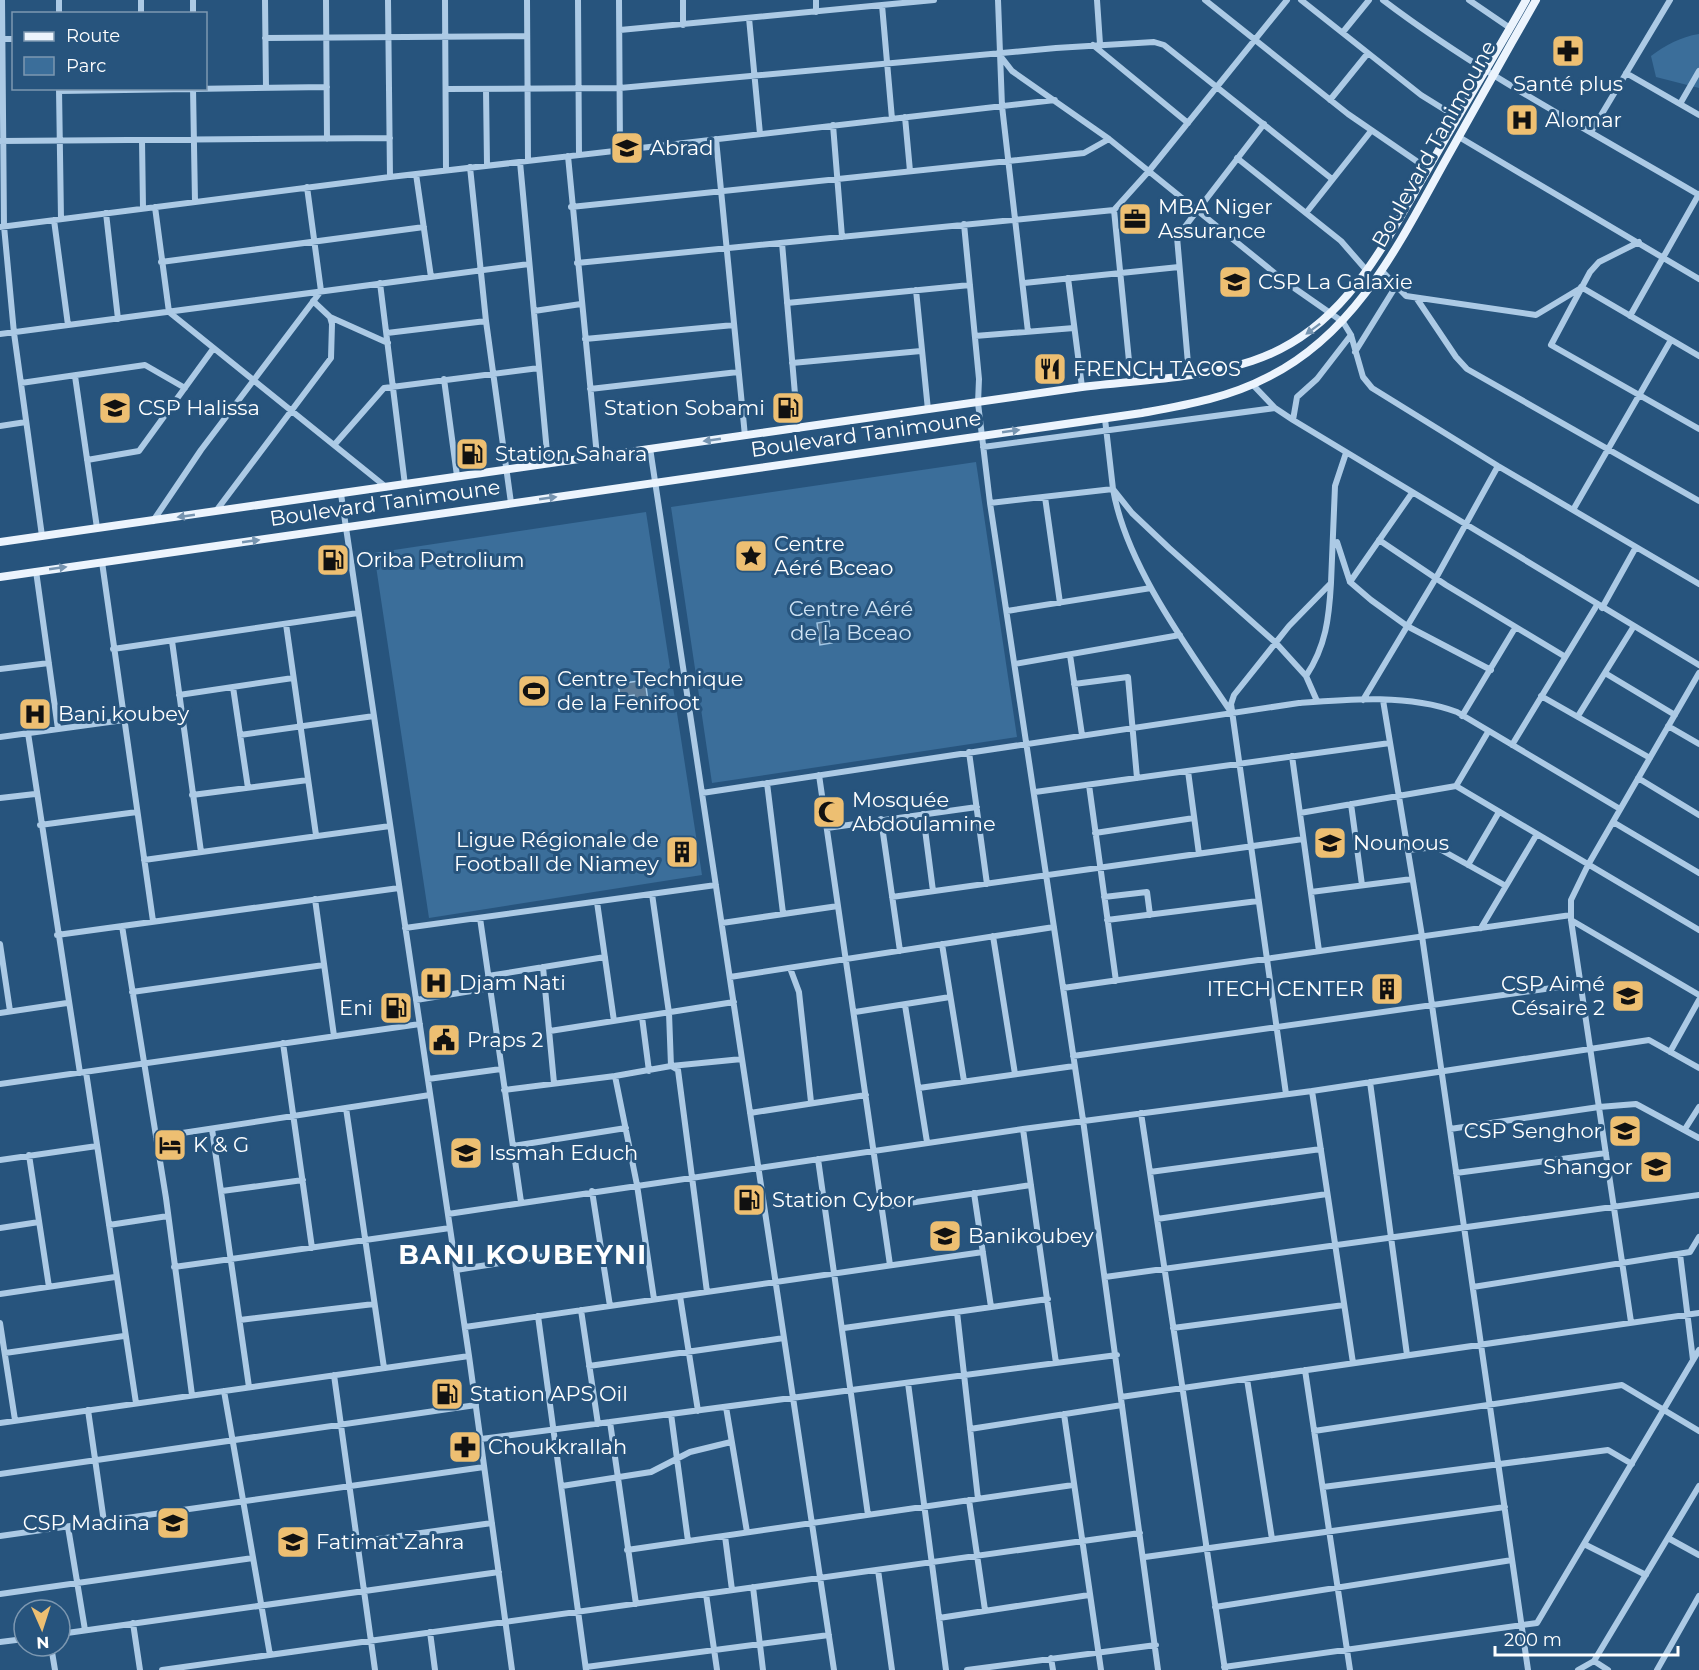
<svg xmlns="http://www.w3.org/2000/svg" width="1699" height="1670" viewBox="0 0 1699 1670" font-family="Montserrat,sans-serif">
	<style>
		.green { fill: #3b6e9a }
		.water { fill: #5c7b98; stroke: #a1c6e5; stroke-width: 1.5 }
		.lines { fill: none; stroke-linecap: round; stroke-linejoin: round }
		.minor { stroke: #accae5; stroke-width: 6 }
		.major { stroke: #ecf4fd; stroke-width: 8 }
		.oneway { fill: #7694b0 }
		.labels { text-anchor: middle; stroke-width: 6; stroke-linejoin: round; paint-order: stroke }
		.poi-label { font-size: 21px; fill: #fff; stroke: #27547d; text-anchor: start }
		.street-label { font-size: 21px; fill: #fff; stroke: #27547d }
		.park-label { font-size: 21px; fill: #cfe3f4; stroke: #27547d }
		.district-label { font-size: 27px; font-weight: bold; letter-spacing: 1.5px; fill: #fff; stroke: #27547d }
	</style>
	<rect width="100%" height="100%" fill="#27547d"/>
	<!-- green -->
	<path class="green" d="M1699,34V88L1656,77L1651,56C1666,45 1680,37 1699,34Z
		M976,462L1017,737L712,783L671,507Z
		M646,512L702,875L429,918L374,553Z"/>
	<!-- water -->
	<path class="water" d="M829,621L832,643L820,645L817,623Z
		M645,680L648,701L635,702L634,695L620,697L618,684Z"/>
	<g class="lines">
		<!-- minor -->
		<path class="minor" d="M2,0L4,226L14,333L42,536
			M59,0V14
			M141,0V14
			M193,0V14
			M265,0L266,88
			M326,0L327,139
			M388,0L390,177
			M445,0L446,170
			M527,0L528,161
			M578,0L579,155
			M619,0L620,150
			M683,0V25
			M816,0V12
			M998,0L1002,106L1028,332
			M1097,0L1100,44
			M1205,0L1348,114L1428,169
			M1301,0L1421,95L1458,118
			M1383,0C1482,75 1592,132 1699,195
			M1469,0L1510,28
			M882,5L892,119
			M749,18L760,134
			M620,30L934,0
			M1343,32L1369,0
			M265,38L527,36
			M0,39H14
			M1093,45L1188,123
			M998,53L1012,71L1109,139L1287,283L1343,322L1351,335L1363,377L1372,388L1498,466L1699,584
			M1626,73L1699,115
			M193,88L195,202
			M59,89L61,219
			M446,89L620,88L1056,48L1154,42L1164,45L1332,179
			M486,89L487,165
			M59,91L327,87
			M1330,100L1368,53
			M1680,104L1699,71
			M905,117L910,171
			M833,125L842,237
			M1591,132L1670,0
			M1459,137L1699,279
			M716,139L745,436
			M142,140L143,208
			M0,141L390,138
			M568,156L597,456
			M1237,158L1341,241L1368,272
			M520,162L548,463
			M470,167L486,321L511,503
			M416,174L431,277
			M155,207L169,312L386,487
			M571,207L1084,153L1109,139
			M1114,210L1131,381
			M106,213L118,319
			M1306,213L1371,131
			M54,220L68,325
			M964,224L979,379L978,403L990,503L1083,1120L1158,1670
			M0,227L390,177L1055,100
			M1639,242L1599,262L1590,272L1551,345L1699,429
			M782,243L798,429
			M161,262L424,227
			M577,263L1114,210L1149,171L1287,0
			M1382,271L1406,296L1536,315L1581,288
			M1068,278L1082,387
			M380,283L405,485
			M1024,283L1179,267
			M1581,287L1699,356
			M916,290L928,410
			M1417,299L1456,357L1467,369L1699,501
			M787,303L970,285
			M534,311L581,304
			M1630,316L1699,194
			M330,317L388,343
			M387,333L486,321
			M0,334L529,264
			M975,336L1074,328
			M585,339L734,325
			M1355,352L1396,286
			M792,363L921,351
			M1189,375L1177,237L1264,124
			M75,376L97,528
			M444,379L457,476
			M21,383L145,365L185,388
			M1253,385L1275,408L1293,420L1699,665
			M590,389L738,372
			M1105,419L1113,489L1132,513L1169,548L1276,643L1306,676L1317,701
			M1293,420L1297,397L1317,379L1351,335
			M0,426L26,422
			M335,444L384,388L539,368
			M983,447L1275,408
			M650,448L834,1670
			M87,460L139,451L213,349
			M341,494L469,1356L512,1670
			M1045,497L1060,603
			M990,503L1113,489C1126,565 1188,648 1231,712
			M1573,510L1671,340
			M216,511L331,358L332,324L330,317L313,301
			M153,521L201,450L321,291L307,187
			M1379,540L1446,585L1564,656
			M1337,542L1350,582L1371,600L1407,626L1491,670
			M102,562L153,921
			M36,571L58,729
			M1350,582L1412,493
			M1602,608L1636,547
			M1007,611L1151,588
			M286,624L316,835
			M172,641L201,852
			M113,649L358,613
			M1070,655L1082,735
			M1015,664L1180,635
			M0,669L49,663
			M1605,673L1675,715
			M1306,676C1326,646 1329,618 1331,583
			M1074,684L1128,677L1137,778
			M233,687L248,788
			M179,695L293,678
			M1541,696L1650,758
			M1363,700L1436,578L1498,466
			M1383,700L1422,936L1528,1670
			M1462,716L1515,628
			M1578,716L1634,626
			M1668,726L1699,744
			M28,733L80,1073
			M240,735L374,716
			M0,737L124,720
			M1512,745L1597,605
			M969,752L987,884
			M1292,756L1319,951
			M1188,771L1199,854
			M819,775L890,1265
			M1638,778L1699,815
			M767,783L783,913
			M1089,785L1116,981
			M1456,786L1488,732
			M1035,792L1390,743
			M702,793L1299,703C1350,699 1408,694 1457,712L1620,809
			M192,795L308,780
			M0,798L35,794
			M1351,804L1362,885
			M1300,813L1456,786L1699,930
			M923,814L933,891
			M881,819L900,951
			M1613,822L1699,873
			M40,825L137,812
			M827,828L977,807
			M1095,833L1194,818
			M1408,850L1436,847L1506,886
			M144,860L390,826
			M1468,865L1499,812
			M1311,892L1412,879
			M652,894L669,1013L671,1066L678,1070L707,1292
			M892,897L1303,839
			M1104,897L1147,892L1150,915
			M315,899L334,1036
			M597,902L614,1021
			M480,918L521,1202
			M1107,920L1258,901
			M1571,920L1699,995
			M722,923L838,906
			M122,926L166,1198L192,1395
			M405,928L716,885
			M1481,928L1537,834
			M57,935L399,888
			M993,936L1015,1074
			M0,944L10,1011
			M942,944L964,1081
			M543,967L554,1083
			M790,968L799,992L811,1102
			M488,976L605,957
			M730,977L1054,927
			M1063,988L1571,915
			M132,992L324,965
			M416,1000L490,988
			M905,1005L927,1142
			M855,1012L950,997
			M0,1013L67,1003
			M642,1017L649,1071
			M550,1031L734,1002
			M283,1043L312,1248
			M1670,1052L1699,1000
			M1073,1056L1580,984
			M86,1072L136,1403
			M615,1076L637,1185L654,1299
			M428,1079L501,1069
			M1370,1082L1407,1355
			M0,1084L420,1024
			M919,1088L1074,1066
			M504,1090L615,1076L671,1066L742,1059
			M1312,1091L1353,1363
			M1286,1094L1231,704L1234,695L1289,626L1331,583L1335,486L1346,453
			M346,1108L384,1368
			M750,1113L866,1095
			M1141,1113L1225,1670
			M212,1129L249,1387
			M1023,1129L1056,1363
			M1450,1129L1599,1107L1636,1104L1699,1138
			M1685,1129L1699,1107
			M156,1137L430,1095
			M513,1146L626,1128
			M29,1155L49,1287
			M818,1159L868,1515
			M0,1160L97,1146
			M1150,1172L1321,1149
			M1456,1173L1606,1153
			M222,1191L303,1180
			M592,1191L610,1306
			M974,1193L991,1307
			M882,1207L1031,1185
			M448,1214L1023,1129L1312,1091L1649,1040L1699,1068
			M1157,1219L1327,1194
			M109,1225L168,1216
			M0,1228L39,1222
			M1680,1254L1693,1360
			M174,1267L450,1228
			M456,1270L600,1247
			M1105,1277L1699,1195
			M1473,1287L1690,1252L1699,1237
			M0,1294L115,1277
			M680,1296L698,1411
			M581,1310L598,1424
			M957,1312L978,1499
			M538,1316L586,1670
			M240,1320L374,1304
			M1631,1322L1571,920V900L1588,865L1699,673
			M0,1323L15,1420
			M465,1327L983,1252
			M844,1328L1048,1299
			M1173,1328L1344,1305
			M5,1353L124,1336
			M589,1366L784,1338
			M1305,1370L1350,1670
			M334,1375L375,1670
			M1247,1379L1272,1539
			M908,1383L946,1670
			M224,1391L270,1655
			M1121,1397L1699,1313
			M726,1407L747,1532
			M88,1410L104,1522
			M671,1414L688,1541
			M1064,1414L1101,1670
			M610,1422L636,1604
			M0,1423L469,1356
			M970,1429L1122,1405
			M1314,1431L1622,1385L1699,1431
			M481,1439L1117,1355
			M0,1474L476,1405
			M562,1486L651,1472L690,1452L731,1442
			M1323,1487L1608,1450L1632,1464
			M969,1500L985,1610
			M68,1527L85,1630
			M0,1536L484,1467
			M725,1536L732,1590
			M1668,1538L1699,1555
			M357,1542L492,1523
			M1584,1544L1646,1575
			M627,1550L1073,1485
			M1145,1557L1505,1507
			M878,1570L892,1670
			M753,1587L763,1670
			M0,1594L253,1558
			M706,1594L717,1670
			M1215,1607L1512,1560
			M939,1618L1089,1595
			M133,1623L140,1670
			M430,1632L435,1670
			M60,1634L499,1572
			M0,1642L24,1639
			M51,1646L55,1670
			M1051,1658L1053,1670
			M1594,1661L1608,1670
			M586,1667L829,1635
			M1224,1667L1537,1623L1699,1350
			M162,1670L1140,1533
			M967,1670L1156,1645
			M1578,1670L1594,1661L1699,1486
			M1657,1670L1699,1596"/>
		<!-- major -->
		<path class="major" d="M0,542L1082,387C1138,380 1198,379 1252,361C1344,331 1383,246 1428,169C1460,112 1494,57 1526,0
			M0,577L1142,413C1186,405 1228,398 1268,377C1356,333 1399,244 1444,163C1475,108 1505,54 1536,0"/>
	</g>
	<!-- one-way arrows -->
	<defs><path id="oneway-solid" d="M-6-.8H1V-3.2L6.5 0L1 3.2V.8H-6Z" transform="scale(1.5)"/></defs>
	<g class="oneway">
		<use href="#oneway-solid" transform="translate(1313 329) rotate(143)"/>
		<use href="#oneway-solid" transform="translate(1011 431) rotate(-8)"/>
		<use href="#oneway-solid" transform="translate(712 440) rotate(172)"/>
		<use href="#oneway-solid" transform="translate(548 498) rotate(-8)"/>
		<use href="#oneway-solid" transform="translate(186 516) rotate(172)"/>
		<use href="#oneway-solid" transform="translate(251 541) rotate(-8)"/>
		<use href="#oneway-solid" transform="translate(58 568) rotate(-8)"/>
	</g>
	<!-- icons -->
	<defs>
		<g id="pharmacy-square" transform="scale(1.725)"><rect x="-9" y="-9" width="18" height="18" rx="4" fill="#edbf72" stroke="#27547d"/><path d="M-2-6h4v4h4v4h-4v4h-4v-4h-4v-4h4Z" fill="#111"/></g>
		<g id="hospital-square" transform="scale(1.725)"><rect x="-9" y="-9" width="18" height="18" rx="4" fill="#edbf72" stroke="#27547d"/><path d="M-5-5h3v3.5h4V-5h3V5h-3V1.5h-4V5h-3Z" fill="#111"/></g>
		<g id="school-square" transform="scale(1.725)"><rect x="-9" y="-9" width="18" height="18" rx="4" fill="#edbf72" stroke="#27547d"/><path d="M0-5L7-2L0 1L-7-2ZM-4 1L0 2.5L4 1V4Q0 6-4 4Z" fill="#111"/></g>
		<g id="office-square" transform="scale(1.725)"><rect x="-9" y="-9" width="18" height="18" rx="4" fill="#edbf72" stroke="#27547d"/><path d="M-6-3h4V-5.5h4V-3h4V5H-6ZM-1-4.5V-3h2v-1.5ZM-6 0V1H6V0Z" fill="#111"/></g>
		<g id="restaurant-square" transform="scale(1.725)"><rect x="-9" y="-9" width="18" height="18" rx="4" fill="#edbf72" stroke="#27547d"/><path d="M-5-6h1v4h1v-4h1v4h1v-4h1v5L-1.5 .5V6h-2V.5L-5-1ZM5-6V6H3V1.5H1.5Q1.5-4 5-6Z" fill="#111"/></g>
		<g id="fuel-square" transform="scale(1.725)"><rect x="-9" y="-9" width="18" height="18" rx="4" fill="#edbf72" stroke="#27547d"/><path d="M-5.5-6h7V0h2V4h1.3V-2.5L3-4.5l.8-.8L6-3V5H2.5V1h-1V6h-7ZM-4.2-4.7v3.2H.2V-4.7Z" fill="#111"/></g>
		<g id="sight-square" transform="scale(1.725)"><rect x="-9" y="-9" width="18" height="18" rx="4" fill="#edbf72" stroke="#27547d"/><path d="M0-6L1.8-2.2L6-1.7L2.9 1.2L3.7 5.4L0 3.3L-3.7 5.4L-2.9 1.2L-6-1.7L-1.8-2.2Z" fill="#111"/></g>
		<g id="stadium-square" transform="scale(1.725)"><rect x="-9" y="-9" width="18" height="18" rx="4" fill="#edbf72" stroke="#27547d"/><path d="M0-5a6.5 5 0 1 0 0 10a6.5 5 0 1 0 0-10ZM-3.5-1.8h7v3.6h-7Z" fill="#111"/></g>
		<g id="mosque-square" transform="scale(1.725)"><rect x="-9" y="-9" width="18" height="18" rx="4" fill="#edbf72" stroke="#27547d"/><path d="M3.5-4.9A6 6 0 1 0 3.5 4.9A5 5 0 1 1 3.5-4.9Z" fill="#111"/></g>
		<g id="building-square" transform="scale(1.725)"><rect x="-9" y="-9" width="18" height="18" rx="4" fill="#edbf72" stroke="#27547d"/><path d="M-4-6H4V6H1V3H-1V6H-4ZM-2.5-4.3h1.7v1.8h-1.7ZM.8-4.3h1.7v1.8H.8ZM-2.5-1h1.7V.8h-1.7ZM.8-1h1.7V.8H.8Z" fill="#111"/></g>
		<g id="civic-square" transform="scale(1.725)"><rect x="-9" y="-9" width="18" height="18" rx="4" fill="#edbf72" stroke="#27547d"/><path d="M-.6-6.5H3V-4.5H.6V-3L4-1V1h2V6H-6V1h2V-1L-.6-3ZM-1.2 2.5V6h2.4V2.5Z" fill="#111"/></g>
		<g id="hotel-square" transform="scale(1.725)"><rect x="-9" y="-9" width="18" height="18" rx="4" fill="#edbf72" stroke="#27547d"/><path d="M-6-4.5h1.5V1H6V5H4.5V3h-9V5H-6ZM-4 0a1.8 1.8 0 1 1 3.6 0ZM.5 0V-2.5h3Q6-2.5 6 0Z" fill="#111"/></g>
		<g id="university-square" transform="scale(1.725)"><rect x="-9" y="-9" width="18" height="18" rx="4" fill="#edbf72" stroke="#27547d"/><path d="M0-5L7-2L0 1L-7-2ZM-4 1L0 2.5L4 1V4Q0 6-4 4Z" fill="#111"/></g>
	</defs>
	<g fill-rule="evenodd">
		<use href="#pharmacy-square" x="1568" y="51"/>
		<use href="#hospital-square" x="1522" y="120"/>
		<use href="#school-square" x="627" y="148"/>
		<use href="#office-square" x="1135" y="219"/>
		<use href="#school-square" x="1235" y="282"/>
		<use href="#restaurant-square" x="1050" y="369"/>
		<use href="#school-square" x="115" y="408"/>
		<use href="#fuel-square" x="788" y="408"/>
		<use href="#fuel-square" x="472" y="454"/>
		<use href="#sight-square" x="751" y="556"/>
		<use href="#fuel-square" x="333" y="560"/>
		<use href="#stadium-square" x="534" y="691"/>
		<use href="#hospital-square" x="35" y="714"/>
		<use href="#mosque-square" x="829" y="812"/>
		<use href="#school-square" x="1330" y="843"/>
		<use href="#building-square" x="682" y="852"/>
		<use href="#hospital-square" x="436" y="983"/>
		<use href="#building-square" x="1387" y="989"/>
		<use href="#school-square" x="1628" y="996"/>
		<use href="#fuel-square" x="396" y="1008"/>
		<use href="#civic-square" x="444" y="1040"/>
		<use href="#school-square" x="1625" y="1131"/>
		<use href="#hotel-square" x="170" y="1145"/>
		<use href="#university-square" x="466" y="1153"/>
		<use href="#school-square" x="1656" y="1167"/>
		<use href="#fuel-square" x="749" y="1200"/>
		<use href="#university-square" x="945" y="1236"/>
		<use href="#fuel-square" x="447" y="1394"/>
		<use href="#pharmacy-square" x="465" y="1447"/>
		<use href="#school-square" x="173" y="1523"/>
		<use href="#school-square" x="293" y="1542"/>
	</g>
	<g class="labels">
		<!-- poi labels -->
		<g class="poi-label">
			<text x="1568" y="91" text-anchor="middle">Santé plus</text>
			<text x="1545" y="127">Alomar</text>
			<text x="650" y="155">Abrad</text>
			<text x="1158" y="214">MBA Niger<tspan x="1158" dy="24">Assurance</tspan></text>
			<text x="1258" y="289">CSP La Galaxie</text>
			<text x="1073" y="376">FRENCH TACOS</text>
			<text x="138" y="415">CSP Halissa</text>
			<text x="765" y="415" text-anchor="end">Station Sobami</text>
			<text x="495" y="461">Station Sahara</text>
			<text x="774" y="551">Centre<tspan x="774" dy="24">Aéré Bceao</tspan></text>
			<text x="356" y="567">Oriba Petrolium</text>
			<text x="557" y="686">Centre Technique<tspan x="557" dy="24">de la Fenifoot</tspan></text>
			<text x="58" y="721">Bani koubey</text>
			<text x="852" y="807">Mosquée<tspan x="852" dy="24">Abdoulamine</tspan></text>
			<text x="659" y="847" text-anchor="end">Ligue Régionale de<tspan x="659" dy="24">Football de Niamey</tspan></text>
			<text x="1353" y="850">Nounous</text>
			<text x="459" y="990">Djam Nati</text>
			<text x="1605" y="991" text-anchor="end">CSP Aimé<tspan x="1605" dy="24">Césaire 2</tspan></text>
			<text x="1364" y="996" text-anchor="end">ITECH CENTER</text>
			<text x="373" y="1015" text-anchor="end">Eni</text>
			<text x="467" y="1047">Praps 2</text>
			<text x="1602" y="1138" text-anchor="end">CSP Senghor</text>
			<text x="193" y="1152">K &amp; G</text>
			<text x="489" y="1160">Issmah Educh</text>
			<text x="1633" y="1174" text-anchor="end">Shangor</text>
			<text x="772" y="1207">Station Cybor</text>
			<text x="968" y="1243">Banikoubey</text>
			<text x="470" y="1401">Station APS Oil</text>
			<text x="488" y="1454">Choukkrallah</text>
			<text x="150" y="1530" text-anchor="end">CSP Madina</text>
			<text x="316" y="1549">Fatimat Zahra</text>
		</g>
		<!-- street labels -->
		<g class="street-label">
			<text transform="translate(1434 144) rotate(-61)" y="7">Boulevard Tanimoune</text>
			<text transform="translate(866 434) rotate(-8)" y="7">Boulevard Tanimoune</text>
			<text transform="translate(385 503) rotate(-8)" y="7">Boulevard Tanimoune</text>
		</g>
		<!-- park labels -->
		<g class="park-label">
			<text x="851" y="616">Centre Aéré<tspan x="851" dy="24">de la Bceao</tspan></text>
		</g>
		<!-- district labels -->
		<g class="district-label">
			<text x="523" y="1264">BANI KOUBEYNI</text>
		</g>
	</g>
	<!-- legend -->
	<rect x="12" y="12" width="195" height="78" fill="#27547d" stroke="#7d98b1" stroke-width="1.5"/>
	<rect x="24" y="32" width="30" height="9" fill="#ecf4fd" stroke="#7d98b1" stroke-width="1.5"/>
	<text x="66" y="42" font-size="18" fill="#ffffff">Route</text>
	<rect x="24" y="57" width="30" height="18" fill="#3b6e9a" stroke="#7d98b1" stroke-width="1.5"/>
	<text x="66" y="72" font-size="18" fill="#ffffff">Parc</text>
	<!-- north arrow -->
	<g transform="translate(42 1628) rotate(177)"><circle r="28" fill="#27547d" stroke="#7d98b1" stroke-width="1.5"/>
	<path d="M0-4.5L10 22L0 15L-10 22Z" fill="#edbf72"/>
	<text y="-9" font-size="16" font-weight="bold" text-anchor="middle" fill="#ffffff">N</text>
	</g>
	<!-- scale -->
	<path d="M1495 1646v9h183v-9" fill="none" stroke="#ffffff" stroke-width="3"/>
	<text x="1504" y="1646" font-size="18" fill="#ffffff" stroke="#27547d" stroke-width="4.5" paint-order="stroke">200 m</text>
</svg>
